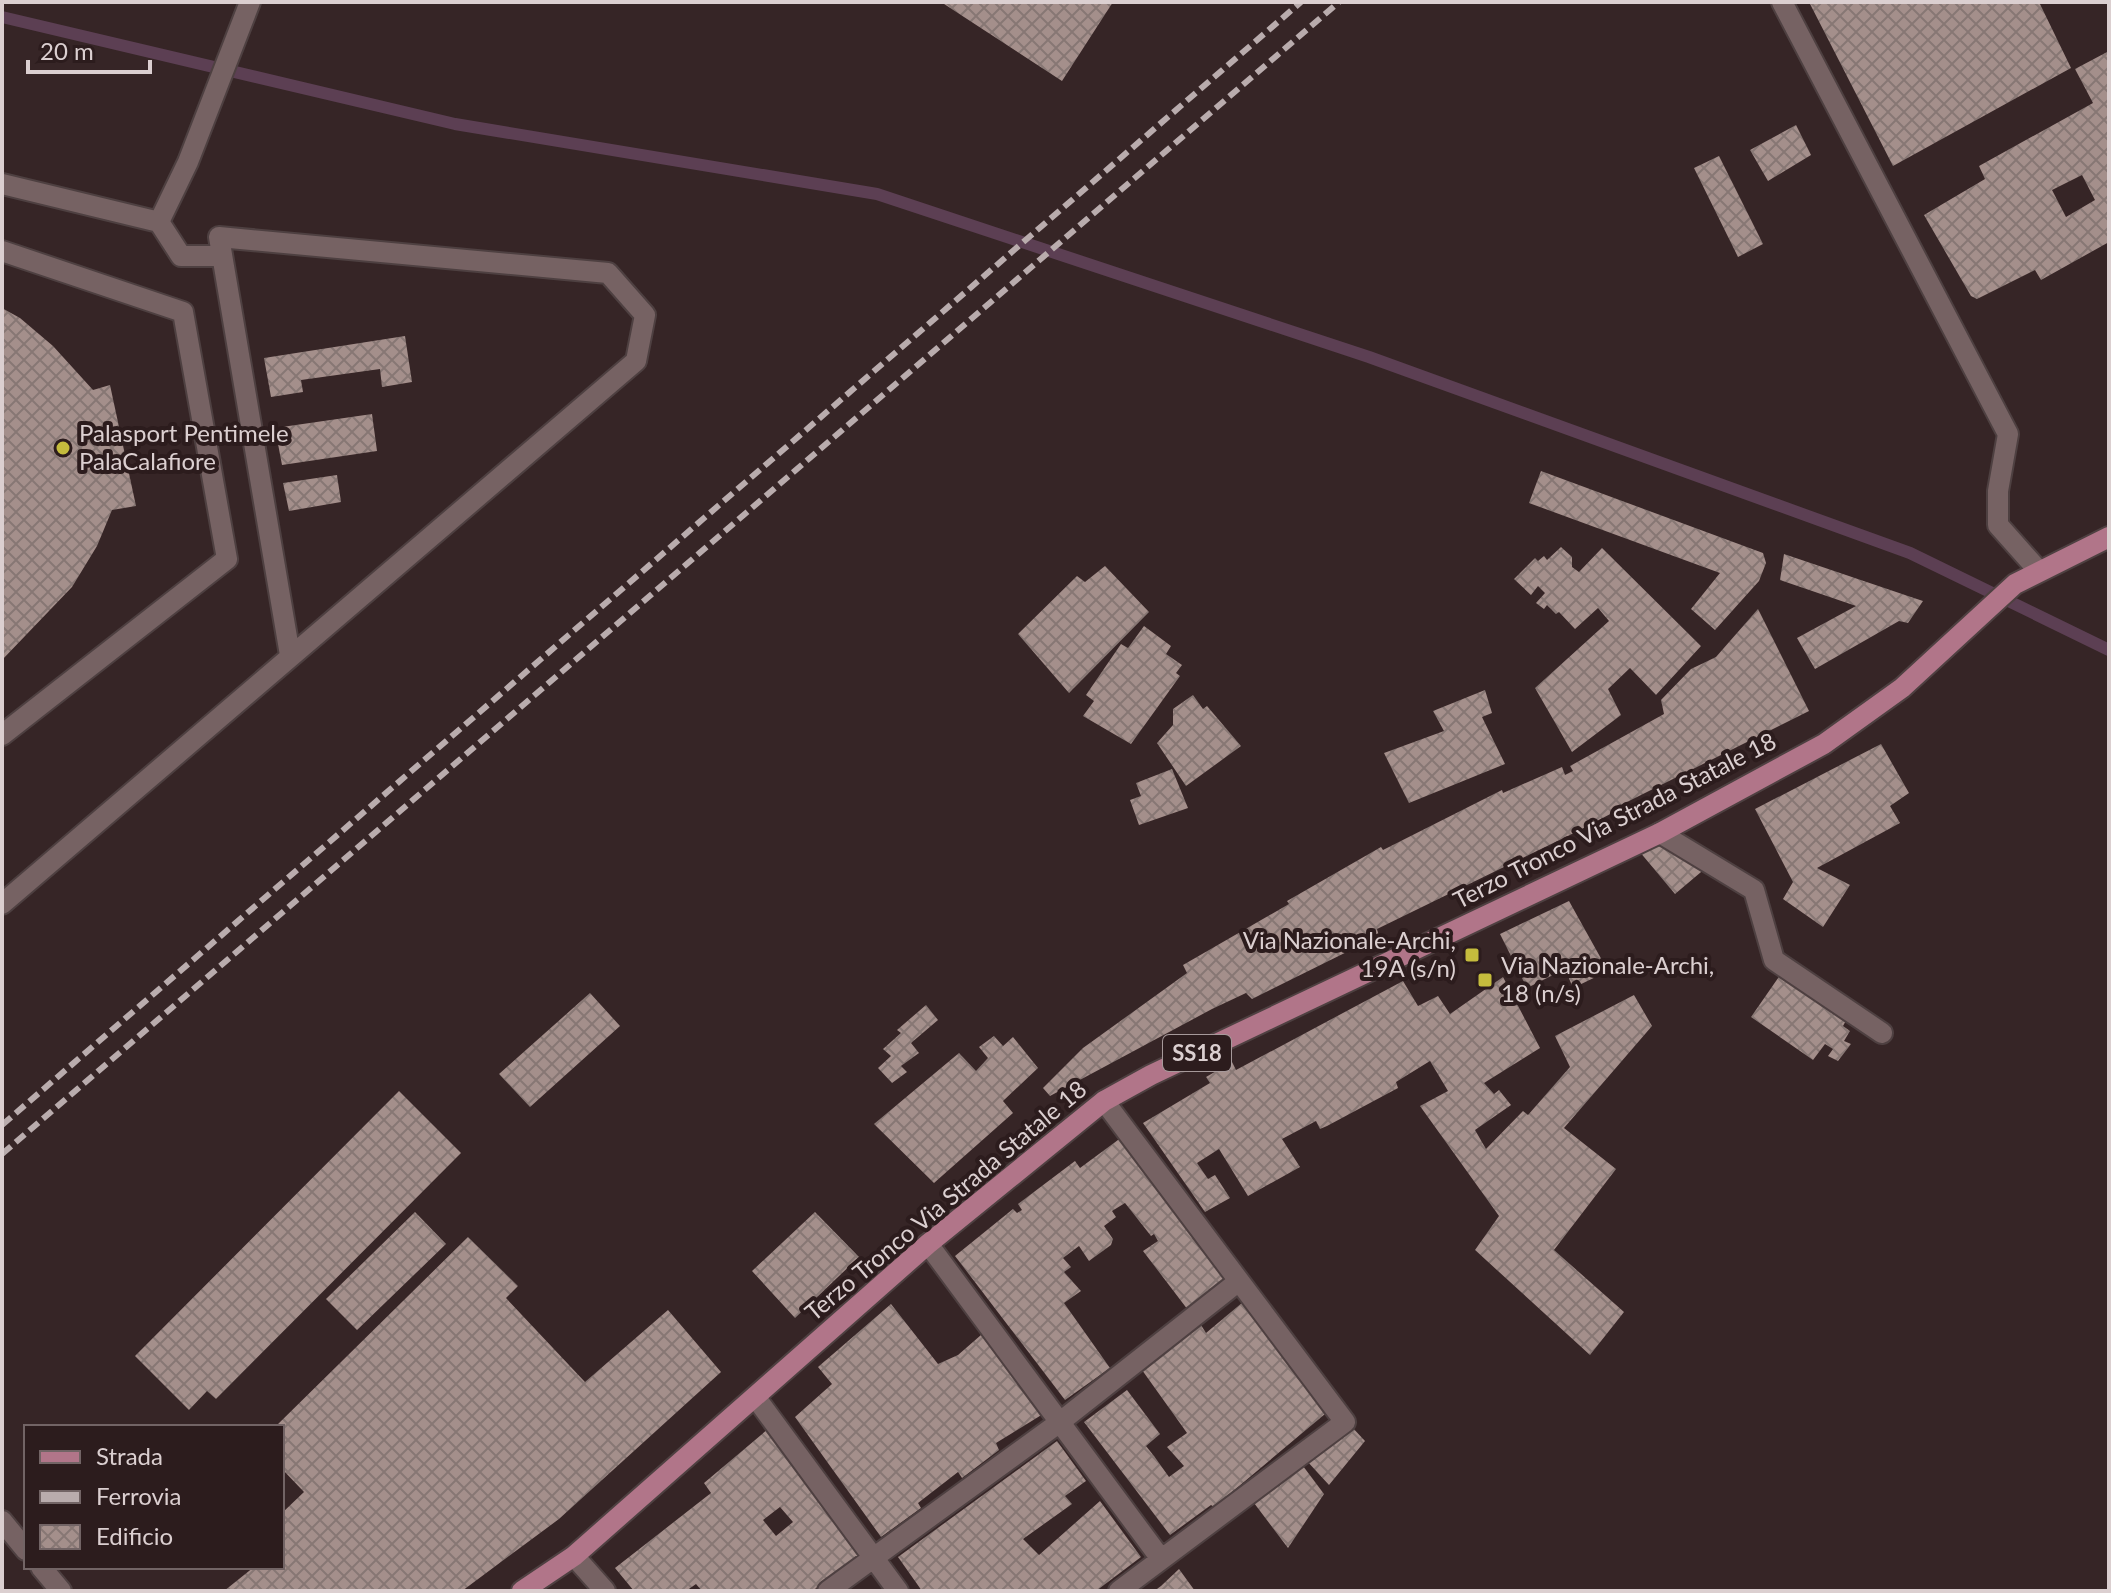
<svg xmlns="http://www.w3.org/2000/svg" width="2111" height="1593" viewBox="0 0 2111 1593" font-family="Lato,sans-serif">
	<style>
		.lines { fill: none; stroke-linecap: round; stroke-linejoin: round }
		.stream { stroke: #5c3f53; stroke-width: 12 }
		.building { fill: url(#building-cross-hatch); fill-rule: evenodd }
		.minor-casing { stroke: #4e4041; stroke-width: 24 }
		.major-casing { stroke: #4e4041; stroke-width: 24 }
		.minor { stroke: #766263; stroke-width: 20 }
		.major { stroke: #b17589; stroke-width: 20 }
		.rail { stroke: #b9acad; stroke-width: 6; stroke-dasharray: 12 6; stroke-linecap: butt }
		.poi-dot { fill: #c5bc3d; stroke: #2c1c1d; stroke-width: 3 }
		.labels { text-anchor: middle; stroke-width: 8; stroke-linejoin: round; paint-order: stroke }
		.shield { fill: #2c1c1d; stroke: #a6999a; stroke-width: 2 }
		.shield-label { font-size: 22px; font-weight: bold; fill: #dbcfd0 }
		.poi-label { font-size: 24px; fill: #dbcfd0; stroke: #2c1c1d; text-anchor: start }
		.street-label { font-size: 24px; fill: #dbcfd0; stroke: #2c1c1d }
	</style>
	<defs>
		<pattern id="building-cross-hatch" width="8" height="8" patternUnits="userSpaceOnUse" patternTransform="scale(2)"><rect width="8" height="8" fill="#a48f8b"/><path d="M0 0l8 8M0 8l8-8" fill="none" stroke="#877774"/></pattern>
	</defs>
	<rect width="100%" height="100%" fill="#362526"/>
	<g class="lines">
		<!-- stream -->
		<path class="stream" d="M2,17L455,124L877,194L1369,357L1910,553L2109,650"/>
	</g>
	<!-- building -->
	<path class="building" d="M941,2H1113L1062,81Z
		M1809,2H2039L2071,68L1893,166Z
		M2109,51V242L2041,280L2035,270L1977,299L1971,296L1924,215L1985,179L1979,166L2093,103L2075,69ZM2082,175L2095,200L2066,217L2052,190Z
		M1796,125L1811,155L1768,181L1750,150Z
		M1719,156L1763,244L1738,257L1694,168Z
		M2,308L20,318L53,346L93,390L110,385L136,506L112,510L97,546L72,587L2,660Z
		M405,336L412,382L382,387L380,369L301,380L303,392L271,397L264,358Z
		M372,414L377,451L282,465L275,428Z
		M1541,471L1763,553L1766,563L1759,581L1715,630L1691,609L1720,573L1529,503Z
		M337,475L341,502L289,511L283,483Z
		M1561,547L1572,557V567L1579,572L1602,548L1701,646L1656,695L1630,668L1608,689L1621,715L1572,752L1535,688L1609,621L1598,608L1575,629L1559,612L1556,614L1547,605L1544,609L1536,603L1545,593L1538,586L1531,595L1514,579L1535,558L1538,561L1544,556L1547,560Z
		M1784,554L1908,596L1923,601L1908,623L1899,621L1815,669L1797,638L1856,606L1780,580Z
		M1105,566L1149,612L1069,693L1018,634L1077,576L1085,582Z
		M1758,609L1809,711L1615,808L1616,811L1576,832L1377,929L1379,936L1252,999L1246,993L1212,1009L1050,1096L1043,1088L1083,1048L1187,973L1183,965L1289,904L1287,901L1381,847L1383,850L1502,790L1503,793L1562,767L1565,775L1573,771L1570,766L1664,714L1661,700L1691,669L1716,657Z
		M1144,626L1171,646L1166,654L1182,665L1176,673L1180,676L1131,744L1083,716L1094,701L1086,695L1121,644L1128,648Z
		M1485,690L1492,713L1482,717L1505,764L1409,803L1384,753L1444,731L1433,711Z
		M1193,695L1203,709L1207,706L1241,746L1186,786L1157,743L1173,725V709Z
		M1881,744L1909,793L1890,806L1900,823L1817,868L1850,885L1823,927L1783,899L1793,882L1755,809Z
		M1172,769L1188,808L1139,825L1130,800L1141,796L1136,783Z
		M1665,839L1707,867L1675,894L1639,851Z
		M1569,901L1608,971L1573,988L1565,969L1527,988L1500,934Z
		M1783,971L1849,1015L1843,1026L1850,1031L1844,1041L1851,1044L1838,1061L1828,1056L1833,1049L1825,1044L1813,1060L1751,1017Z
		M1503,977L1540,1048L1484,1083L1494,1094L1499,1090L1511,1105L1475,1130L1486,1149L1523,1111L1528,1115L1570,1067L1555,1036L1634,995L1652,1026L1564,1128L1616,1169L1554,1250L1624,1312L1590,1355L1475,1250L1499,1216L1420,1106L1448,1091L1430,1061L1396,1082L1398,1088L1327,1126L1320,1129L1316,1121L1282,1139L1300,1167L1248,1196L1219,1149L1197,1163L1208,1179L1215,1175L1230,1198L1205,1212L1143,1123L1210,1083L1206,1077L1232,1062L1236,1070L1403,981L1418,1006L1438,996L1450,1014Z
		M590,993L620,1026L530,1107L499,1074Z
		M926,1005L938,1020L911,1043L919,1053L901,1066L907,1072L892,1083L878,1068L891,1056L883,1049L901,1033L897,1030Z
		M994,1036L1003,1046L1013,1037L1038,1068L1003,1101L1013,1113L934,1183L874,1124L959,1053L976,1071L988,1058L979,1047Z
		M399,1091L461,1153L216,1399L207,1391L189,1410L135,1356Z
		M1122,1137L1232,1277L1188,1310L1143,1251L1158,1241L1154,1234L1151,1236L1125,1203L1112,1211L1116,1217L1104,1226L1113,1239L1111,1245L1089,1261L1079,1246L1063,1258L1071,1267L1064,1272L1081,1291L1064,1303L1110,1368L1065,1400L955,1256L1013,1209L1017,1213L1022,1210L1018,1204L1075,1161L1080,1168Z
		M415,1212L446,1244L357,1330L326,1299Z
		M815,1212L859,1257L795,1318L752,1271Z
		M468,1237L518,1286L506,1298L585,1382L668,1310L721,1372L559,1519L462,1591H224L254,1567H282V1513L304,1492L282,1469V1427H275Z
		M1243,1302L1325,1414L1214,1507L1211,1505L1170,1535L1084,1422L1127,1390L1160,1434L1146,1446L1154,1456L1169,1477L1184,1466L1167,1447L1187,1433L1142,1370L1201,1325L1206,1333Z
		M891,1304L938,1364L958,1355L981,1335L1043,1414L996,1443L999,1450L962,1478L958,1472L918,1503L921,1508L881,1537L795,1417L832,1384L818,1367Z
		M1351,1426L1365,1441L1329,1485L1306,1460Z
		M768,1429L863,1556L812,1591H702L696,1584L686,1591H634L615,1568L711,1493L704,1483ZM780,1507L793,1522L776,1536L763,1520Z
		M1057,1441L1086,1481L1065,1496L1072,1504L1023,1539L1039,1555L1100,1501L1141,1557L1096,1591H922L898,1557Z
		M1303,1466L1324,1494L1288,1548L1254,1503L1266,1494L1263,1490L1275,1481L1279,1486L1288,1478L1285,1473Z
		M1179,1569L1195,1591H1154L1161,1586Z"/>
	<g class="lines">
		<!-- minor casing -->
		<g class="minor-casing">
			<path id="minor" d="M1782,2L2008,434L1998,491V525L2038,570
				M2,184L159,222
				M159,222L188,162L250,2
				M159,222L181,256H222
				M2,251L183,312L227,559L2,735
				M1660,833L1754,890L1774,960L1882,1033
				M2,904L636,361L645,315L608,273L219,237L290,655
				M1104,1101L1345,1422L1119,1591
				M928,1244L1161,1559
				M756,1398L898,1591
				M2,1521L26,1550
				M574,1556L605,1591
				M41,1567L61,1591
				M828,1591L1060,1422L1239,1281"/>
		</g>
		<!-- major casing -->
		<g class="major-casing">
			<path id="major" d="M522,1591L574,1556L928,1244L1104,1101L1151,1075L1660,833L1824,744L1902,688L2015,584L2109,537"/>
		</g>
		<!-- minor -->
		<use href="#minor" class="minor"/>
		<!-- major -->
		<use href="#major" class="major"/>
		<!-- rail -->
		<path class="rail" d="M2,1125L1301,2
			M2,1154L1339,2"/>
	</g>
	<!-- markers -->
	<g class="poi-dot">
		<circle cx="63" cy="448" r="8"/>
		<rect x="1464" y="947" width="16" height="16" rx="4"/>
		<rect x="1477" y="972" width="16" height="16" rx="4"/>
	</g>
	<g class="labels">
		<!-- shield labels -->
		<rect class="shield" x="1163" y="1035" width="68" height="36" rx="6"/>
		<g class="shield-label">
			<text x="1197" y="1061">SS18</text>
		</g>
		<!-- poi labels -->
		<g class="poi-label">
			<text x="79" y="442">Palasport Pentimele<tspan x="79" dy="28">PalaCalafiore</tspan></text>
			<text x="1456" y="949" text-anchor="end">Via Nazionale-Archi,<tspan x="1456" dy="28">19A (s/n)</tspan></text>
			<text x="1501" y="974">Via Nazionale-Archi,<tspan x="1501" dy="28">18 (n/s)</tspan></text>
		</g>
		<!-- street labels -->
		<g class="street-label">
			<text transform="translate(1615 821) rotate(-27)" y="8">Terzo Tronco Via Strada Statale 18</text>
			<text transform="translate(946 1201) rotate(-40)" y="8">Terzo Tronco Via Strada Statale 18</text>
		</g>
	</g>
	<!-- border -->
	<rect width="2111" height="1593" fill="none" stroke="#dbcfd0" stroke-width="8"/>
	<!-- legend -->
	<rect x="24" y="1425" width="260" height="144" fill="#2c1c1d" stroke="#726465" stroke-width="2"/>
	<rect x="40" y="1451" width="40" height="12" fill="#b17589" stroke="#726465" stroke-width="2"/>
	<text x="96" y="1465" font-size="24" fill="#dbcfd0">Strada</text>
	<rect x="40" y="1491" width="40" height="12" fill="#b9acad" stroke="#726465" stroke-width="2"/>
	<text x="96" y="1505" font-size="24" fill="#dbcfd0">Ferrovia</text>
	<rect x="40" y="1525" width="40" height="24" fill="url(#building-cross-hatch)" stroke="#726465" stroke-width="2"/>
	<text x="96" y="1545" font-size="24" fill="#dbcfd0">Edificio</text>
	<!-- scale -->
	<path d="M28 60v12h122v-12" fill="none" stroke="#dbcfd0" stroke-width="4"/>
	<text x="40" y="60" font-size="24" fill="#dbcfd0" stroke="#2c1c1d" stroke-width="6" paint-order="stroke">20 m</text>
</svg>
